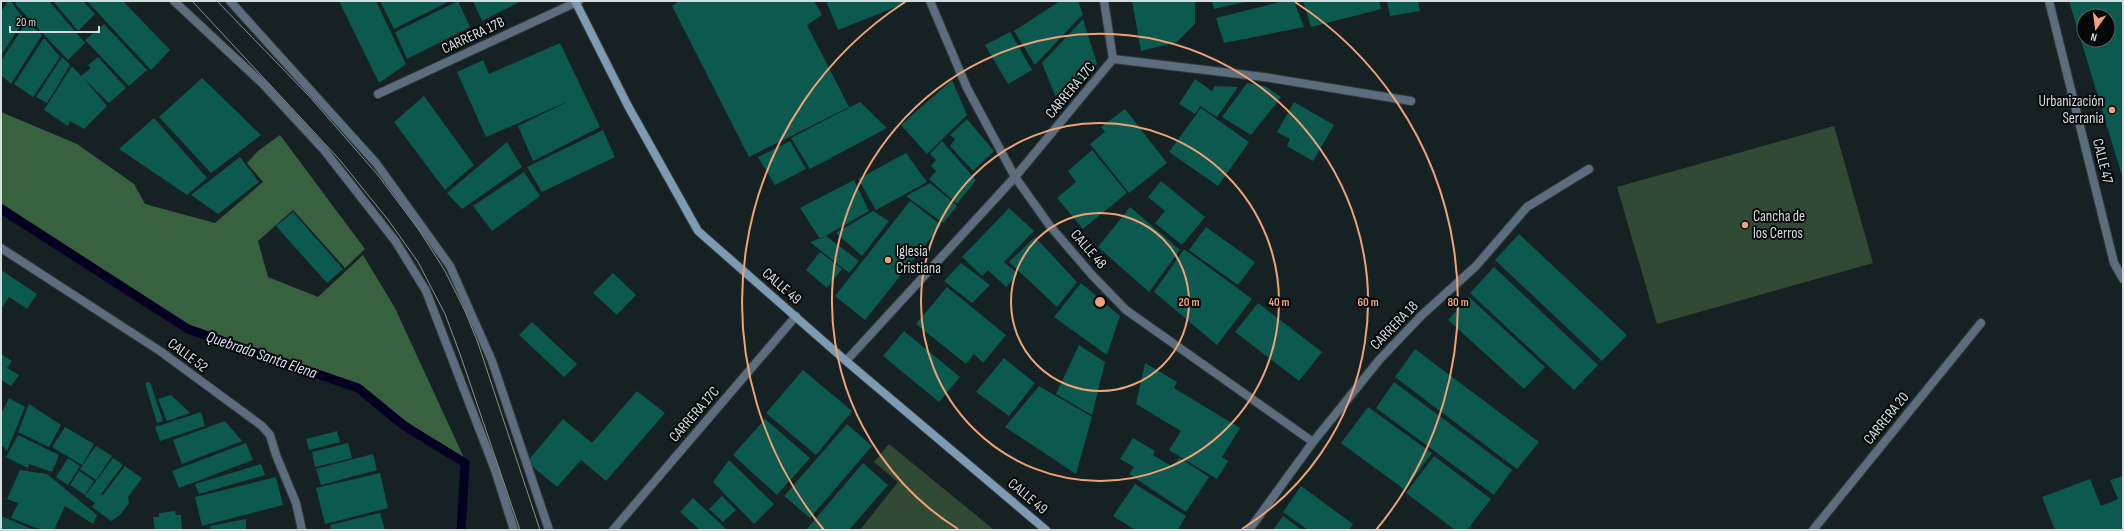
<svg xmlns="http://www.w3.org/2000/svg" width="2124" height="531" viewBox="0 0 2124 531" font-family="'Sofia Sans Condensed',sans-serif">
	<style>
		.green { fill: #304a34 }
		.forest { fill: #38613f }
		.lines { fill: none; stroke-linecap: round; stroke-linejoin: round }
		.stream { stroke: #050021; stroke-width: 9 }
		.building { fill: #0b594f; fill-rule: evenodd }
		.pedestrian-casing { stroke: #303b3d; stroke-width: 10 }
		.minor-casing { stroke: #303b3d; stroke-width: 10 }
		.tertiary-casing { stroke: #303b3d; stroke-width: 10 }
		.secondary-casing { stroke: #303b3d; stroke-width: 10 }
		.pedestrian { stroke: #5c6d7d; stroke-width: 8 }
		.minor { stroke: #5c6d7d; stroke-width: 8 }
		.tertiary { stroke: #5c6d7d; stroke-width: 8 }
		.secondary { stroke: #7f9bb4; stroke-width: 8 }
		.tram { stroke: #889293; stroke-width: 1 }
		.ring { fill: none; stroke: #f0a378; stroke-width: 2 }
		.poi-dot { fill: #f0a378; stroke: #05090a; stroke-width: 1.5 }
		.labels { text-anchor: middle; stroke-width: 4; stroke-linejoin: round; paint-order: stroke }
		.street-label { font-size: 15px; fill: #d5ddde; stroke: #05090a }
		.poi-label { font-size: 15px; fill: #d5ddde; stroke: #05090a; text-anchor: start }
		.water-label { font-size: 16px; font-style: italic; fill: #d8dcf9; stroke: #05090a }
		.centre { fill: #f0a378; stroke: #05090a; stroke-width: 2 }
		.ring-label { font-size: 12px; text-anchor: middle; font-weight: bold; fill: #f0a378; stroke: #05090a; stroke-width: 4; stroke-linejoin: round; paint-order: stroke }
	</style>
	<rect width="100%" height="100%" fill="#152123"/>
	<!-- green -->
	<path class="green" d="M1834,126L1873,263L1657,324L1617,187Z
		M889,444L993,529L1006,530H860L898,482L874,462Z"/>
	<!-- forest -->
	<path class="forest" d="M1,112L77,144L134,184L145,204L215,223L263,182L247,163L258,151L280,135L365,249L345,268L293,210L258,241L268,277L318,297L363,255L395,308L465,460L407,422L364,387L187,324L1,203Z"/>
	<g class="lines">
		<!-- stream -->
		<path class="stream" d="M1,209L188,329L358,388L403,425L465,463L461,530"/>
	</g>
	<!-- building -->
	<path class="building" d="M8,1H11L24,20L1,56V12Z
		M18,1H49L85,43L68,60L15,4Z
		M53,1H83L95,14L78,31Z
		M87,1H123L170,50L151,70Z
		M339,1H376L406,64L379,83Z
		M380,1H450L394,29Z
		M458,1L470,27L407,59L395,32Z
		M473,1H521L482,21Z
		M679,1H814L822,15L807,25L849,107L749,157L672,6Z
		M826,1H911L838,30Z
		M1060,1H1078L1083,14L1035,65L1014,31Z
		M1132,1H1195V24L1177,42L1141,51Z
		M1212,1H1244L1245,2L1214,9Z
		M1284,1H1294L1304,27L1224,43L1216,18Z
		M1303,1H1379L1381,9L1311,27Z
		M1387,1H1418L1420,11L1390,16Z
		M2069,1H2123V179ZM2084,16H2108V40H2084Z
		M1083,19L1097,64L1059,105L1042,63Z
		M27,21L42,35L11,84L1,75V61Z
		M104,24L147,70L129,86L85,40Z
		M1010,32L1032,70L1008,84L985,45Z
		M44,38L60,57L33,97L14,84Z
		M560,43L600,127L533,161L518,126L571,100L486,137L457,72L483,60L489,74Z
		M62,57L70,65L47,103L36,97Z
		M98,57L126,88L109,103L84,79L107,106L84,129L70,121L68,126L44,110L72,66L81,76L91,68L88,65Z
		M202,78L261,135L211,173L159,117Z
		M1195,79L1212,91L1215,86L1238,87L1217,117L1200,106L1195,114L1179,104Z
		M952,80L967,115L927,154L901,125Z
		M1247,83L1265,86L1281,97L1251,135L1222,117Z
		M424,96L474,165L445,190L394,122Z
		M860,102L887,128L810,169L791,138Z
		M1294,102L1334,125L1313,161L1287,146L1290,139L1277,132Z
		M1201,108L1249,142L1218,186L1169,152Z
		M1125,109L1167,163L1129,193L1090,144L1105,132L1101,127Z
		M154,118L207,178L187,195L119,149Z
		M967,119L994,151L973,171L950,146L955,139L950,135Z
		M603,130L615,157L542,192L527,167Z
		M790,141L806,169L775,185L758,157Z
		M942,141L976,180L957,204L929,179L936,171L931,166L936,160L930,154Z
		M507,142L522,167L462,209L447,193Z
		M1092,150L1127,193L1083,229L1057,198L1076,182L1068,171Z
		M906,153L927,182L876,210L858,179Z
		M240,157L259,182L218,214L191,195Z
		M524,172L540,196L492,231L473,206Z
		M854,180L869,211L820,239L800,208Z
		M1161,181L1205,217L1182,245L1155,223L1165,211L1148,197Z
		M930,183L957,206L943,223L906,196Z
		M910,201L941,225L865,320L835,296Z
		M1130,207L1180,250L1149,292L1098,247Z
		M1009,208L1034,231L1004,262L1018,274L1006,287L988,270L982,276L962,257Z
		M873,211L889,221L862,256L836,233Z
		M293,212L343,269L327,283L276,226Z
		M1206,227L1255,262L1238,285L1189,250Z
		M1519,234L1627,335L1602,361L1495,260Z
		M826,236L859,261L849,273L810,242Z
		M1035,237L1077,282L1057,307L1009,262Z
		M1184,249L1252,299L1217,345L1154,292Z
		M820,252L842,269L827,288L806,270Z
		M961,263L990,285L972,303L944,281Z
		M1494,267L1598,365L1574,390L1470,293Z
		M1,270L37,294L27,309L9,297L1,309Z
		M613,273L636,295L617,315L593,293Z
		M1081,283L1120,316L1107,355L1054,317Z
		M947,287L1006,335L983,363L974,354L966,364L916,324Z
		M1469,297L1545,367L1524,389L1448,320Z
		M1258,303L1322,352L1299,381L1235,332Z
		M532,322L577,364L564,377L519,335Z
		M904,331L960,377L939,402L883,356Z
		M1079,345L1105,362L1092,415L1056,394Z
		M1415,349L1539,442L1517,469L1395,377Z
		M1,354L12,361L7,368L19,375L11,386L1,380Z
		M1004,358L1035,383L1009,416L976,392Z
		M1145,363L1177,382L1174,388L1240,428L1222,457L1228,461L1217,479L1169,450L1181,431L1136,404Z
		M803,370L852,411L816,455L766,413Z
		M150,382L163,421L157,423L145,383Z
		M1394,382L1512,470L1494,495L1376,408Z
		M1039,386L1092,417L1076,474L1005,427Z
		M637,391L665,413L606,481L581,460L557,487L527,462L563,419L592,443Z
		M171,395L190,413L167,421L158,399Z
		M9,398L25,407L7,451L1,444V414Z
		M29,404L61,425L49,447L18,432Z
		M1368,407L1432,453L1405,490L1341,443Z
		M201,412L205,426L160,441L155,427Z
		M765,419L810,458L777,495L733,455Z
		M225,421L242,441L182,464L173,440Z
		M847,424L872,446L810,518L784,496Z
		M65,427L94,444L82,465L52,447Z
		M337,431L340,442L309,450L306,439Z
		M18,435L59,455L52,472L29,464L28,468L6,457Z
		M1133,438L1155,451L1153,455L1171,466L1180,458L1209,477L1186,512L1129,474L1134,467L1120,459Z
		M246,443L253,460L179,488L172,471Z
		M348,443L352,458L315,467L312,452Z
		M96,446L112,456L96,480L80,469Z
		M373,454L377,470L321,485L316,469Z
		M1434,456L1491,499L1467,530H1455L1406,493Z
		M68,458L80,466L68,485L56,477Z
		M113,458L123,465L101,494L103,495L125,466L142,478L128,497L129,503L120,515L111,521L92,507L95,503L85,496Z
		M729,460L774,504L754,524L713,482Z
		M863,463L888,485L849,530H806Z
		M261,464L265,475L199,494L195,484Z
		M20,470L47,474L97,515L93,524L65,506L54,530H42L11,518L18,503L7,499Z
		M79,471L94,481L85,495L70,485Z
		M380,473L388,508L325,524L316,488Z
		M2123,476V530H2055L2042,497L2090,479L2101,506L2118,499L2110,480Z
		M276,477L283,505L202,526L195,497Z
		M1135,484L1186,516L1178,530H1135L1113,516Z
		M1301,486L1353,524L1349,530H1308L1283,512Z
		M722,496L736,510L723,522L709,509Z
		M693,498L727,530H700L680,512Z
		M175,511L176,515H181L182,530H155L153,517H159V513Z
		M380,513L385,530H331L330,525Z
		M1,516L34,530H1Z
		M1283,516L1302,530H1273Z
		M246,519V530H211L210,526Z"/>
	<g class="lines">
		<!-- pedestrian casing -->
		<g class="pedestrian-casing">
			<path id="pedestrian" d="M174,1L263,84L324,150L396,242L426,291L495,470L514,530
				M230,1L376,163L450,266L492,361L549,530"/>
		</g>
		<!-- minor casing -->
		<g class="minor-casing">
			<path id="minor" d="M930,1L967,88L1015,177L1050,226L1092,275L1126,310L1313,442
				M1104,1L1113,59
				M378,94L579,1
				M846,361L1015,177L1113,59L1264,77L1411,101
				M613,530L796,316
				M1249,530L1313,442L1380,359L1422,315L1476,266L1527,207L1589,169
				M1813,530L1981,323"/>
		</g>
		<!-- tertiary casing -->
		<g class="tertiary-casing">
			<path id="tertiary" d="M2049,1L2114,263L2123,279
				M1,248L160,351L262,426L270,435L276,455L296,503L302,530"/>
		</g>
		<!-- secondary casing -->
		<g class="secondary-casing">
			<path id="secondary" d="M575,1L628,106L698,231L846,361L1046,530"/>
		</g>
		<!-- pedestrian -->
		<use href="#pedestrian" class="pedestrian"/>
		<!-- minor -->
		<use href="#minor" class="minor"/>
		<!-- tertiary -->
		<use href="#tertiary" class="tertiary"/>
		<!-- secondary -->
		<use href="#secondary" class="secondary"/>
		<!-- tram -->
		<path class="tram" d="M192,1L339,159L389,221L418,262L445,314L460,354L520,530
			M217,1L309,96L377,174L419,230L445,271L465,311L478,343L540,530"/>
	</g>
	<!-- distance rings -->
	<g class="ring">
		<circle cx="1100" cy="302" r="89"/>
		<circle cx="1100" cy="302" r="179"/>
		<path d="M958 529A268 268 0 1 1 1242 529"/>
		<path d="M824 530A358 358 0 0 1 905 2M1295 2A358 358 0 0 1 1376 530"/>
	</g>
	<!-- markers -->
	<g class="poi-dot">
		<circle cx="2112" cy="110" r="4"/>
		<circle cx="1745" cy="225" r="4"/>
		<circle cx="888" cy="260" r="4"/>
	</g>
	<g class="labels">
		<!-- street labels -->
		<g class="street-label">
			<text transform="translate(473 35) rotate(-25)" y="5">CARRERA 17B</text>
			<text transform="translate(1070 90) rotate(-50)" y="5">CARRERA 17C</text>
			<text transform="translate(2103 161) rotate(76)" y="5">CALLE 47</text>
			<text transform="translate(1089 249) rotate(49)" y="5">CALLE 48</text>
			<text transform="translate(782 286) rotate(41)" y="5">CALLE 49</text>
			<text transform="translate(1394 325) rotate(-46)" y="5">CARRERA 18</text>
			<text transform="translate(188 355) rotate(37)" y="5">CALLE 52</text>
			<text transform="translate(694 414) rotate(-49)" y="5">CARRERA 17C</text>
			<text transform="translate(1886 418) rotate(-51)" y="5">CARRERA 20</text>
			<text transform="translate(1028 496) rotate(40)" y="5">CALLE 49</text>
		</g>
		<!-- poi labels -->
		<g class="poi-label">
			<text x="2104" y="106" text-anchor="end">Urbanización<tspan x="2104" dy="17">Serrania</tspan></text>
			<text x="1753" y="221">Cancha de<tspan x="1753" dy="17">los Cerros</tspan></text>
			<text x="896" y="256">Iglesia<tspan x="896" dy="17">Cristiana</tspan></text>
		</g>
		<!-- water labels -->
		<g class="water-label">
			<text transform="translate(262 354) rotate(19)" y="6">Quebrada Santa Elena</text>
		</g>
	</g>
	<circle cx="1100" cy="302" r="6" class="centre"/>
	<g class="ring-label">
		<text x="1189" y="306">20 m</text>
		<text x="1279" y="306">40 m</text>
		<text x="1368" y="306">60 m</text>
		<text x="1458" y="306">80 m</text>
	</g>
	<!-- border -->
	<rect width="2124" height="531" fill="none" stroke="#d5ddde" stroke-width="4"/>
	<!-- north arrow -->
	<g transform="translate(2096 28) rotate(194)"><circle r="19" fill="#05090a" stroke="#585e5f"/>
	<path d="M0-3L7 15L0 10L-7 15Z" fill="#f0a378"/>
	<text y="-6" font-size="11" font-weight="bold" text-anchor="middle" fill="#d5ddde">N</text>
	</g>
	<!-- scale -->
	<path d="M10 26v6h89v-6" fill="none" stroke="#d5ddde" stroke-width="2"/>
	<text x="16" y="26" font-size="12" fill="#d5ddde" stroke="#05090a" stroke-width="3" paint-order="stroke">20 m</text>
</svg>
